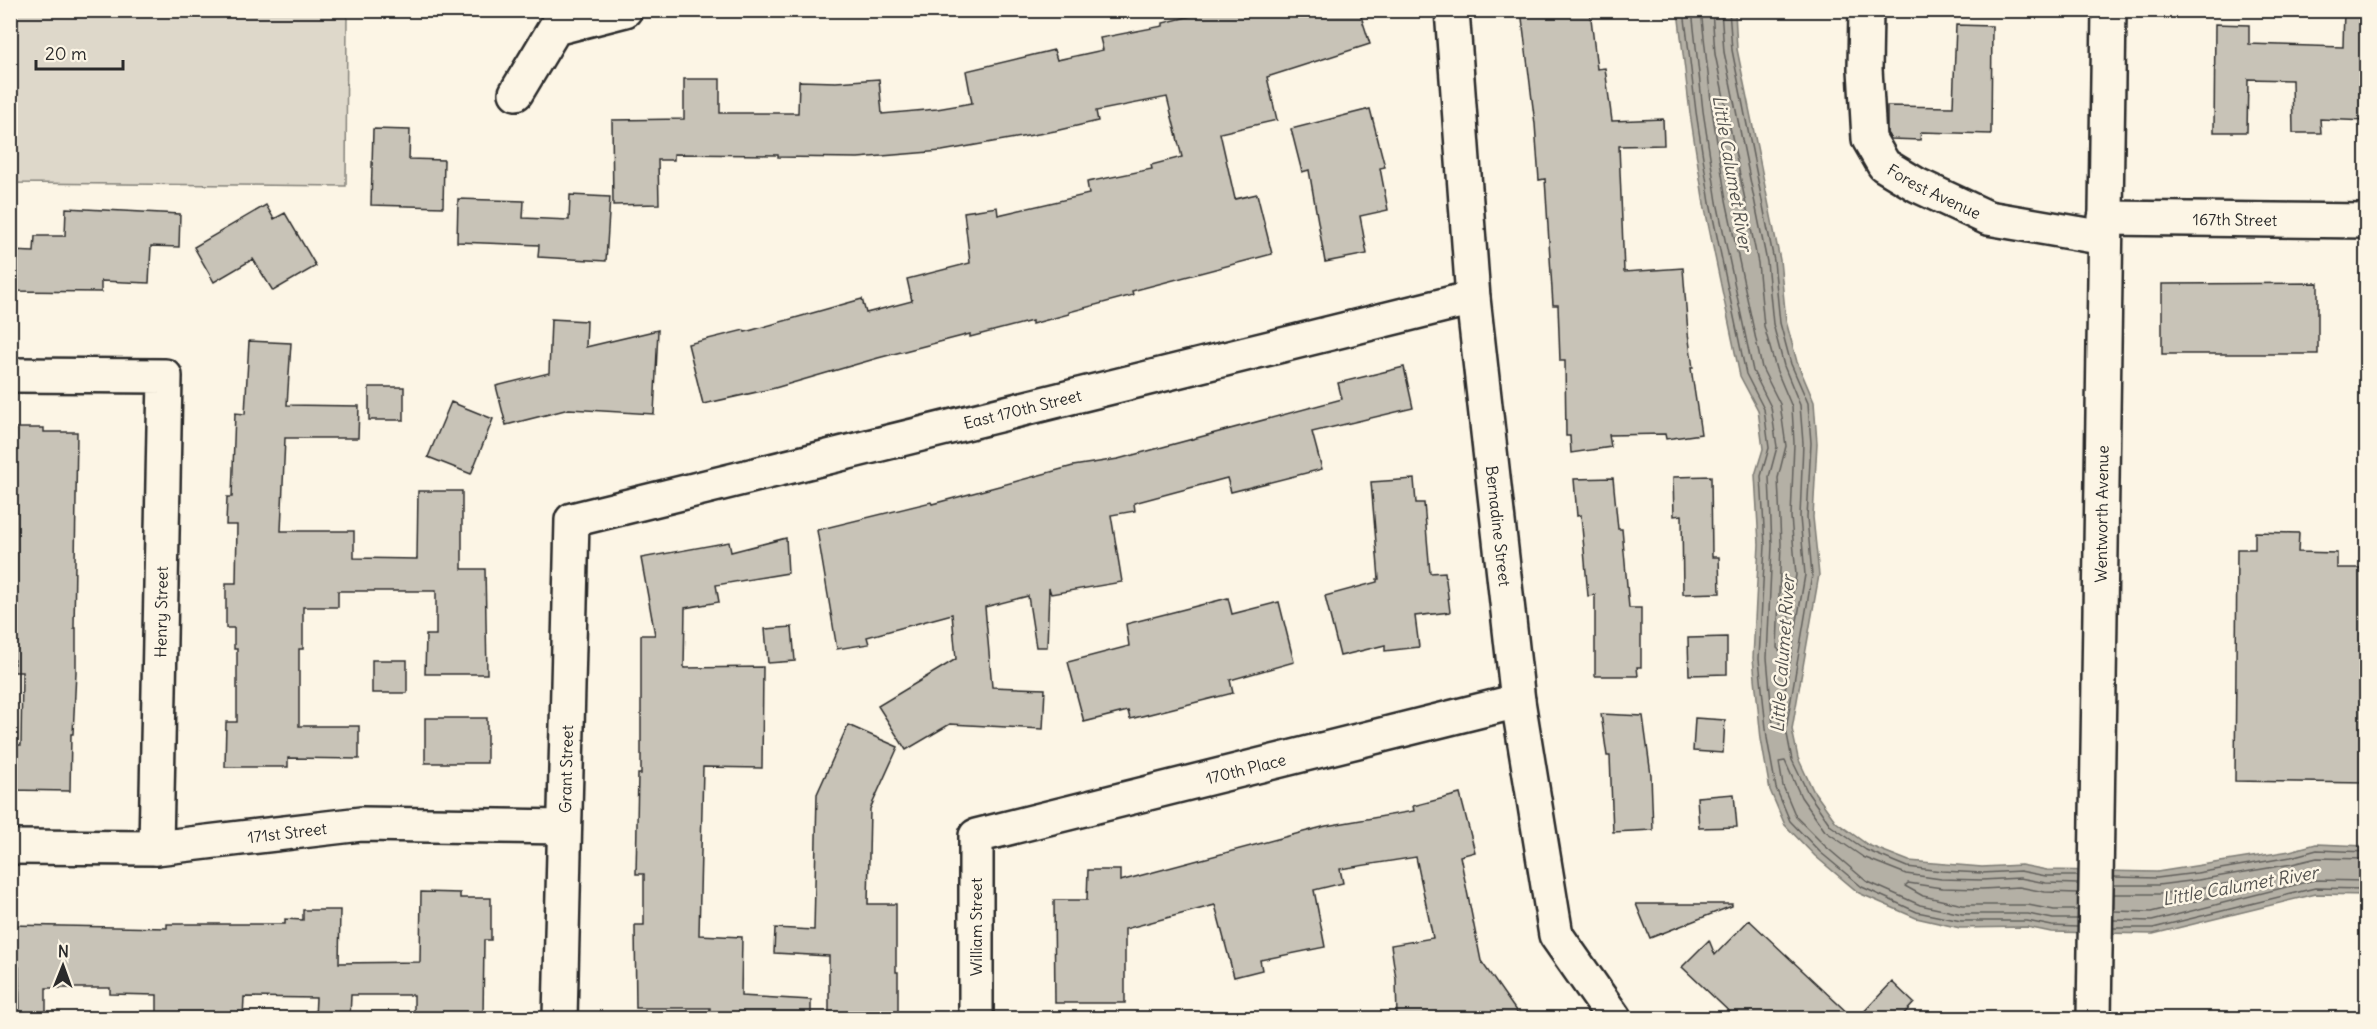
<svg xmlns="http://www.w3.org/2000/svg" width="2377" height="1029" viewBox="0 0 2377 1029" font-family="Delius,sans-serif">
	<style>
		.green { fill: #ded8ca; stroke: #84827a; stroke-width: 1.5 }
		.water { fill: #b4b0a5; stroke: #7d7b74; stroke-width: 1.5 }
		.lines { fill: none; stroke-linecap: round; stroke-linejoin: round }
		.shore { stroke: #62605c; stroke-width: 1.5 }
		.building { fill: #c8c3b7; stroke: #2b2b2b; stroke-width: 1.5 }
		.minor-casing { stroke: #2b2b2b; stroke-width: 38 }
		.minor { stroke: #fcf5e5; stroke-width: 33 }
		.labels { text-anchor: middle; stroke-width: 5; stroke-linejoin: round; paint-order: stroke }
		.street-label { font-size: 16px; fill: #2b2b2b; stroke: #fcf5e5 }
		.water-label { font-size: 18px; font-style: italic; fill: #545350; stroke: #fcf5e5 }
	</style>
	<rect width="100%" height="100%" fill="#fcf5e5"/>
	<filter id="ink" filterUnits="userSpaceOnUse"><feTurbulence type="fractalNoise" baseFrequency=".0167" numOctaves="2"/><feDisplacementMap in="SourceGraphic" scale="12" xChannelSelector="R" yChannelSelector="G"/><feConvolveMatrix kernelMatrix="1 2 1 2 8 2 1 2 1" color-interpolation-filters="sRGB"/></filter>
	<g filter="url(#ink)">
		<!-- green -->
		<path class="green" d="M11,10L347,11L346,186L11,183Z"/>
		<!-- water -->
		<path class="water" d="M1678,11H1735L1737,49L1780,260L1786,321L1797,362L1814,402L1817,443L1813,517L1819,575L1792,729L1798,758L1813,790L1836,822L1868,845L1909,861L1982,867L2021,865L2047,870L2157,872L2290,851L2316,844L2366,846V895L2316,894L2153,934L2051,932L2027,927L1960,928L1916,918L1859,893L1815,856L1785,825L1770,790L1761,739L1753,658L1759,544L1755,475L1763,449L1758,410L1740,376L1704,204L1690,113Z"/>
		<g class="lines">
			<!-- shore -->
			<path class="shore" d="M1684,10L1696,112L1710,203L1746,374L1764,409L1769,448L1761,476L1765,545L1759,659L1767,738L1776,788L1790,821L1820,852L1862,887L1917,912L1961,921H2027L2052,926L2077,927
				M1692,10L1703,111L1717,202L1753,371L1771,407L1777,447L1769,477L1772,545L1767,658L1773,725L1777,728L1779,725L1805,575L1800,517L1803,443L1800,405L1784,366L1773,324L1767,262L1724,52L1721,10
				M1701,10L1712,110L1726,200L1762,368L1780,404L1786,446L1778,478L1781,544L1777,648L1780,651L1783,649L1796,575L1791,517L1794,443L1792,407L1776,369L1764,326L1758,263L1715,54L1712,10
				M1729,10L1732,50L1774,261L1780,323L1791,364L1808,403L1811,443L1807,517L1812,575L1786,729L1792,760L1808,793L1831,826L1866,850L1907,867L1942,871L1982,873L2020,871L2046,876H2078
				M2114,877L2157,878L2197,873L2291,857L2317,850L2366,852
				M2114,885H2158L2198,880L2292,864L2317,858L2366,859
				M2078,910H2054L2028,905H1963L1923,896L1905,886L1908,883L1942,888L1982,889L2019,887L2045,892L2078,893
				M2114,911L2151,912L2264,884L2266,881L2263,878L2160,894H2114
				M2077,919H2053L2028,914H1962L1920,905L1866,881L1825,846L1796,817L1783,786L1779,762L1785,761L1801,797L1825,831L1863,857L1906,874L1941,879L1982,880L2020,878L2046,883L2078,884
				M2113,920L2152,921L2314,880L2366,881
				M2113,928H2153L2315,888L2366,889"/>
		</g>
		<!-- building -->
		<path class="building" d="M1215,10H1359L1370,44L1267,77L1277,120L1220,133L1235,199L1257,194L1272,254L1132,291L1133,295L1069,312V314L1032,324V321L970,337V334L878,358L775,388L703,404L688,344L744,330L745,332L862,299L866,313L912,301L907,279L970,263L964,212L997,207L998,215L1089,194L1087,182L1152,169L1151,165L1182,157L1167,97L1096,111L1098,121L1055,131L942,151L858,158L778,157V155L674,154V160H658L659,204L613,205L612,120L684,119V79H720V113H798L799,81L836,82L879,79L882,114L937,109L972,103L966,71L1054,50L1057,60L1103,50L1100,38L1163,26V23Z
			M1521,10H1590L1597,69L1605,68L1612,121L1663,119L1664,145L1619,146L1624,272L1683,268L1688,333L1693,368H1691L1701,434L1666,439L1665,434L1609,435L1611,447L1571,453L1570,436H1566L1565,361H1560L1558,305H1553L1545,179L1539,180L1535,124Z
			M2344,10H2367V121L2320,119L2321,133H2293L2292,80L2248,79L2247,132H2214L2215,24L2249,25V44L2343,47Z
			M1956,25L1992,26L1991,134L1921,132L1920,140L1891,139L1887,133V106L1953,107Z
			M1370,109L1385,167L1380,168L1388,210L1360,216L1367,254L1325,262L1309,170L1302,172L1291,129Z
			M373,129L410,130L409,159L444,160L443,207L371,205Z
			M570,195L610,197L606,261L538,257L539,245L457,242L458,199L524,201L523,218L569,220Z
			M266,205L274,219L285,213L316,266L273,291L253,259L214,282L194,247Z
			M66,208L180,214L179,247L151,246L149,283L101,281V292L10,291V251L34,252L35,236H65Z
			M2318,283V354H2162V284Z
			M551,319L587,321L586,347L658,330L654,414L569,409L506,425L496,386L549,373Z
			M249,341L291,343L287,405L359,406L358,438H285L281,531H354V558L417,559L418,491H462V569H485L487,674H425L426,635H436V591H338V607H303V649H299V726H359V759L288,758V767H225L226,722H237V649H234V628H226V583H236L237,525H226L227,497H232L235,413L245,414Z
			M1404,367L1413,408L1312,432L1322,469L1231,492L1227,478L1134,503L1135,511L1111,515L1122,582L1051,594L1049,588L1047,647H1036L1028,596L985,607L992,687L1045,689L1043,729L950,724L906,750L878,706L956,659L952,614L867,637L869,644L837,649L817,530L931,502L932,504L1073,466L1118,459L1342,399L1338,383Z
			M369,387H404V420H369Z
			M451,402L493,419L471,474L428,457Z
			M10,428H44V432H77L74,628H76V672L73,734H71L70,791L10,790V745H21L22,672H14Z
			M1711,476L1712,557H1719L1720,593L1683,594L1682,515L1674,516L1673,477Z
			M1613,478L1618,529H1622L1629,608H1641V667H1637L1638,676H1595V595L1588,596L1581,515L1577,516L1574,479Z
			M1414,479L1416,503H1424L1430,573L1445,572L1450,612L1415,616L1419,647L1385,651V645L1340,656L1325,596L1377,582V579H1379L1371,482Z
			M2255,532L2299,533L2298,552L2337,553V568H2367V783L2235,781L2237,549H2255Z
			M786,538L788,573L716,585L719,602L685,608L684,668L763,667L762,768L703,767L699,935L742,937L741,996L811,1000V1018H710V1008H636L635,925H644V874H636L638,774H641V635H655L641,558L729,542L731,552Z
			M1228,598L1232,614L1279,602L1294,662L1230,680L1233,693L1130,719L1128,711L1084,722L1068,662L1129,646L1126,624Z
			M792,627L795,661L768,663L765,629Z
			M1727,637V674L1689,675L1688,638Z
			M372,660H407V693H372Z
			M1601,714L1643,716L1651,775L1653,830L1613,832L1610,756H1607Z
			M425,718H487V763H425Z
			M1695,718L1725,720L1723,753L1693,751Z
			M848,725L898,747L870,809L868,904H896V972H898V1017L829,1016V956L774,953L775,928L814,930L817,794Z
			M1460,794L1475,852L1460,856L1481,961L1521,1018H1397L1396,979L1391,945L1433,938L1416,857L1340,869L1343,883L1314,890L1325,947L1260,960L1262,970L1234,977L1215,905L1125,929V1003H1055L1054,900H1087L1088,870H1120V881L1326,826L1414,811L1413,806Z
			M1734,794L1737,827L1699,828L1697,797Z
			M421,892L460,893V898H491V940H484L483,1018H414V995H351L350,1018H315L316,998L244,997L243,1018H157V995L110,994V988H46V1018H20L19,967H10V925L167,928V924H285V919L303,920V910H340L339,963L420,962Z
			M1636,904H1732V906L1650,938Z
			M1749,920L1786,955L1853,1018H1736L1682,967L1709,940L1715,955Z
			M1892,982L1914,1003L1900,1018H1858Z"/>
		<g class="lines">
			<!-- minor casing -->
			<g class="minor-casing">
				<g id="minor">
					<path id="s1" d="M1452,10L1473,298L1518,701L1556,935L1614,1018"/>
					<path id="s2" d="M1866,10L1865,69L1869,139L1884,165L1917,185L1988,218L2105,238"/>
					<path d="M516,93L555,28L625,10"/>
					<path id="s3" d="M2105,218L2366,221"/>
					<path d="M10,375L165,376L156,848"/>
					<path id="s4" d="M10,847L156,848L361,824L564,827"/>
					<path id="s5" d="M560,1018L572,520L1473,298"/>
					<path id="s6" d="M976,1018V836L1518,701"/>
					<path id="s7" d="M2094,1018L2109,10"/>
				</g>
			</g>
			<!-- minor -->
			<use href="#minor" class="minor"/>
		</g>
	</g>
	<g class="labels">
		<!-- street labels -->
		<g class="street-label">
			<text dy="6" stroke="none"><textPath href="#s2" startOffset="216">Forest Avenue</textPath></text>
			<text dy="6" stroke="none"><textPath href="#s3" startOffset="130">167th Street</textPath></text>
			<text dy="6" stroke="none"><textPath href="#s5" startOffset="962">East 170th Street</textPath></text>
			<text dy="6" stroke="none"><textPath href="#s7" startOffset="504">Wentworth Avenue</textPath></text>
			<text dy="6" stroke="none"><textPath href="#s1" startOffset="518">Bernadine Street</textPath></text>
			<text transform="translate(161 612) rotate(-89)" y="6">Henry Street</text>
			<text dy="6" stroke="none"><textPath href="#s5" startOffset="249">Grant Street</textPath></text>
			<text dy="6" stroke="none"><textPath href="#s6" startOffset="460">170th Place</textPath></text>
			<text dy="6" stroke="none"><textPath href="#s4" startOffset="278">171st Street</textPath></text>
			<text transform="translate(976 927) rotate(-90)" y="6">William Street</text>
		</g>
		<!-- water labels -->
		<g class="water-label">
			<text transform="translate(1732 173) rotate(80)" y="6">Little Calumet River</text>
			<text transform="translate(1783 654) rotate(-86)" y="6">Little Calumet River</text>
			<text transform="translate(2240 886) rotate(-10)" y="6">Little Calumet River</text>
		</g>
	</g>
	<!-- margin -->
	<rect width="2377" height="1029" fill="none" stroke="#fcf5e5" stroke-width="36"/>
	<rect x="18" y="18" width="2341" height="993" fill="none" stroke="#2b2b2b" stroke-width="2" filter="url(#ink)"/>
	<!-- north arrow -->
	<g transform="translate(63 966) rotate(1)" stroke="#fcf5e5" stroke-width="4.5" paint-order="stroke">
	<path d="M0-4.5L10 22L0 15L-10 22Z" fill="#2b2b2b"/>
	<text y="-9" font-size="16" font-weight="bold" text-anchor="middle" fill="#2b2b2b">N</text>
	</g>
	<!-- scale -->
	<path d="M36 60v9h87v-9" fill="none" stroke="#2b2b2b" stroke-width="3"/>
	<text x="45" y="60" font-size="18" fill="#2b2b2b" stroke="#fcf5e5" stroke-width="4.5" paint-order="stroke">20 m</text>
</svg>
